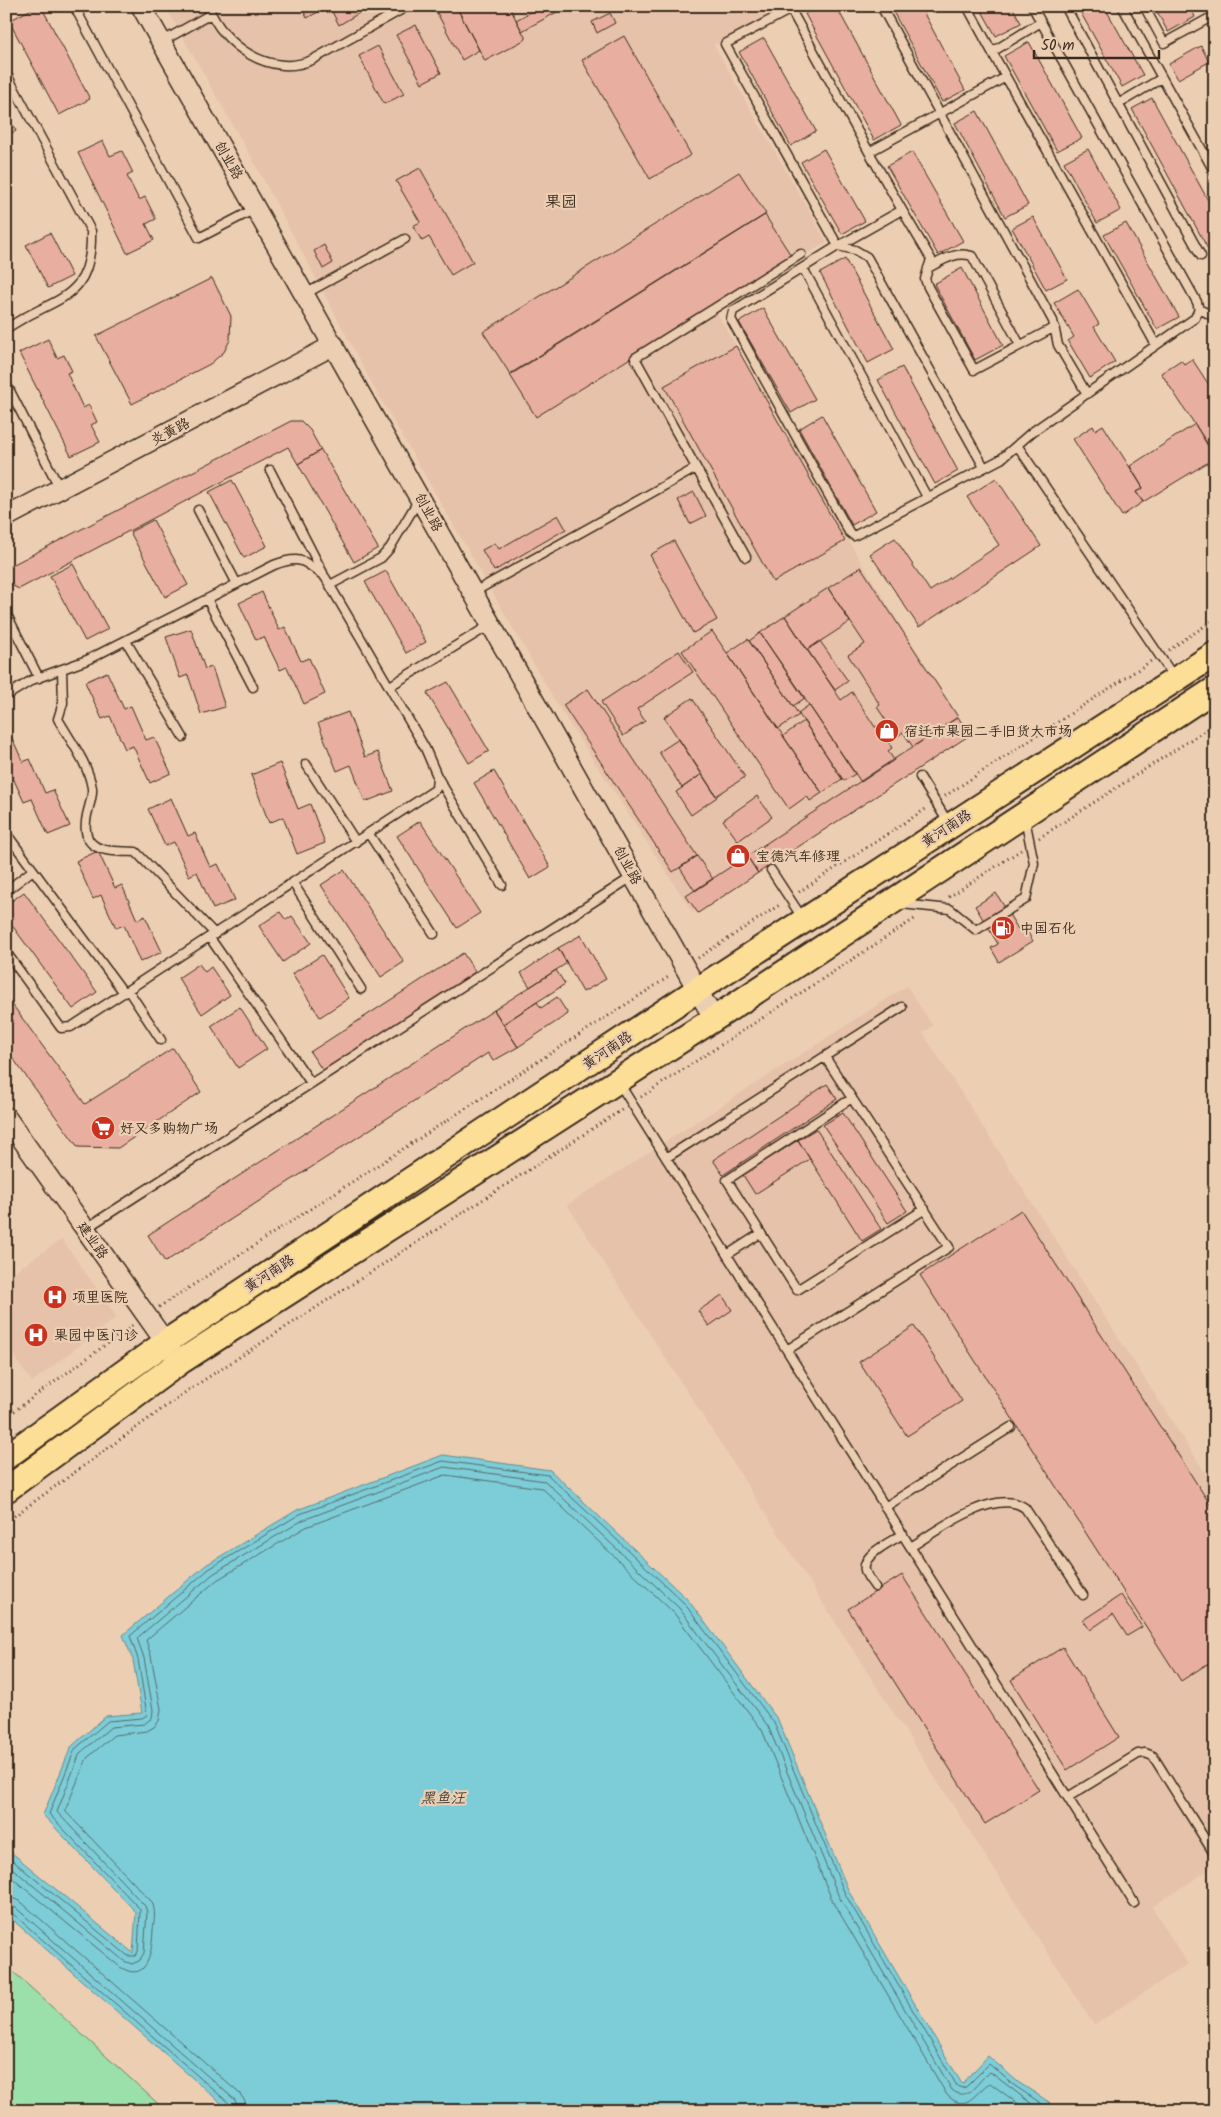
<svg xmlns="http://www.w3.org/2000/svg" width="1221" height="2117" viewBox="0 0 1221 2117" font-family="Kalam,'LXGW WenKai TC',sans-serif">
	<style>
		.built { fill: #e7c2aa }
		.green { fill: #9bdfaa; stroke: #6b8464 }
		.water { fill: #7dcdd8; stroke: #638c8e }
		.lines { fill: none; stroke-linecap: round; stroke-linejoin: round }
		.shore { stroke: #556b68; stroke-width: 1 }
		.building { fill: #e8afa0; stroke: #3b2a1e }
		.service-casing { stroke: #3b2a1e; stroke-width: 11 }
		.tertiary-casing { stroke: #3b2a1e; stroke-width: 22 }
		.primary-casing { stroke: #3b2a1e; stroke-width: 28 }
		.path { stroke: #3b2a1e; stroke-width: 3; stroke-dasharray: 1 4; stroke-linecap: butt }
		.service { stroke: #eccfb3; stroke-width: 8 }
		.tertiary { stroke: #eccfb3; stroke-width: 19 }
		.primary { stroke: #fdde96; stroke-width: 24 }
		.labels { text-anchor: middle; stroke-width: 4.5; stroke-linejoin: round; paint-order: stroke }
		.street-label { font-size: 14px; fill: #3b2a1e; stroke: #eccfb3 }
		.poi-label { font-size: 14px; fill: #3b2a1e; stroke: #eccfb3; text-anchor: start }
		.water-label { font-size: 15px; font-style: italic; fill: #45423a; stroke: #eccfb3 }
		.quarter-label { font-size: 16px; fill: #3b2a1e; stroke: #eccfb3 }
	</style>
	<rect width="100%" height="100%" fill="#eccfb3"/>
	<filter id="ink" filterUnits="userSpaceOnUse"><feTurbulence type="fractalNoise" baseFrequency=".02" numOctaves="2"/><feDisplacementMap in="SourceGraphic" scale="10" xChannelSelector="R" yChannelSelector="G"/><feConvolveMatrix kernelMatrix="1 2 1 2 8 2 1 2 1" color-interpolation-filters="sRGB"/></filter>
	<g filter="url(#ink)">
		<!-- built -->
		<path class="built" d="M165,6H788L714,45L827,242L717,313L861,562L968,732L693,913L556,703L371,382L256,166Z
			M907,986L933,1026L923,1033L1215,1488V1866L1152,1907L1188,1964L1094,2025L567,1205Z
			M62,1239L117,1317L32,1382L6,1347V1277Z"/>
		<!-- green -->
		<path class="green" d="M6,1965L166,2111H6Z"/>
		<!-- water -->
		<path class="water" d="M443,1455L550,1470L688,1600L778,1720L849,1892L962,2084L988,2056L1018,2082L1049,2102L1055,2111H230L6,1914V1848L133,1953L136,1912L43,1815L71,1747L106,1716L142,1713L133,1660L123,1635L206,1565L297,1510Z"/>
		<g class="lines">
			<!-- shore -->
			<path class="shore" d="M6,1855L128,1956H135L138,1952L140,1909L49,1814L75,1749L108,1721L142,1718L147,1715L138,1659L130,1636L209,1569L300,1514L443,1461L548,1475L684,1603L774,1723L845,1894L957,2086L962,2088L966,2087L989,2064L1015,2086L1045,2106L1049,2111
				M6,1863L124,1961L132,1964L139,1961L144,1953L147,1912L145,1906L57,1812L80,1753L111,1727L144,1724L152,1718L153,1710L144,1658L137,1638L213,1574L303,1520L444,1467L545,1481L679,1608L768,1726L839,1897L952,2090C969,2104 978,2079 990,2072L1041,2111
				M6,1873L120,1967C149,1985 152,1949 153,1930C154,1921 156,1911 152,1902L65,1811L87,1758L114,1735L147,1731L154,1727L159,1721L161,1709L151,1656L146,1640L217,1580L306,1527L445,1475L542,1488L674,1613L762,1730L832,1900L947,2095C967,2115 975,2091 990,2083L1028,2111
				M6,1897L15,1899L21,1902L240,2094L245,2101L247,2111
				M6,1905L16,1908L235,2100L239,2111
				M6,1911L12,1913L231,2105L233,2111"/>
		</g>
		<!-- building -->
		<path class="building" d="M37,6H41L90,99L59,115L9,21Z
			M301,6H329L307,18Z
			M329,6H371L339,25Z
			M445,6H456L479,50L462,60L436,11Z
			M456,6H509L526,39L485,61Z
			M542,6H568L522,31L516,20Z
			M820,6H836L901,125L874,140L805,14Z
			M890,6H920L965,90L942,102Z
			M979,6H1012L1021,23L996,36Z
			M1077,6H1104L1143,75L1122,87Z
			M1154,6H1190L1195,17L1168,32Z
			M610,13L615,23L597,33L592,22Z
			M416,25L441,73L422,83L396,35Z
			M624,36L691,155L650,179L582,60Z
			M764,38L816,131L791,146L739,52Z
			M1029,42L1082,138L1057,151L1004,56Z
			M378,46L404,94L384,104L359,56Z
			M1201,46L1209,62L1178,79L1169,64Z
			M1152,98L1215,213L1214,260L1132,109Z
			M6,111L16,131L6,136Z
			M977,111L1028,205L1005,217L955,123Z
			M6,136L14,152L6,156Z
			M103,141L110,156L122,151L133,173L127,176L139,200L145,197L156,219L146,224L154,240L127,253L78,153Z
			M824,149L865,221L842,234L801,162Z
			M1088,149L1121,210L1097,223L1064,162Z
			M912,152L963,241L938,255L887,166Z
			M420,168L473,262L451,275L429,237L422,241L413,226L420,222L396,181Z
			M739,172L766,214L510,374L483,332Z
			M765,215L792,257L536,417L510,375Z
			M1033,217L1067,279L1046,290L1012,228Z
			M1126,223L1179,317L1157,329L1104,235Z
			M50,233L72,276L48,288L26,245Z
			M324,245L333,263L323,269L314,251Z
			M845,259L894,349L868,363L820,273Z
			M962,268L1003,345L975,360L934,284Z
			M212,278L231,316L230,340L224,352L210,364L132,404L96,336Z
			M1078,289L1099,324L1094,327L1115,362L1090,378L1068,341L1074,337L1054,303Z
			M763,308L815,399L791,413L739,322Z
			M48,339L57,358L64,355L72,371L67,373L83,408L89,405L97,422L91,425L100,442L71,456L19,353Z
			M736,346L845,541L773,582L664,386Z
			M1192,359L1215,394V447L1211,449L1161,373L1181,360L1184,364Z
			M902,367L958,471L935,484L878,380Z
			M822,415L876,511L852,525L799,429Z
			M291,421H301L310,430L321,450L298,464L288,447L19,589L13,586L7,579V571L10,566Z
			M1195,424L1215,458L1143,502L1136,492L1143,488L1130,466Z
			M1103,425L1143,488L1136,492L1143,502L1122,516L1073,439L1093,426L1095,430Z
			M321,450L378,548L354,562L298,464Z
			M996,478L1041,546L919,627L870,554L895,538L930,591L999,545L967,497Z
			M232,480L267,546L244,558L209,492Z
			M694,492L706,516L690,524L678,500Z
			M558,515L566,529L494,571L482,550L495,543L499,549Z
			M153,520L188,585L165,597L130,532Z
			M674,541L717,620L693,633L650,555Z
			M73,564L108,629L85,641L50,576Z
			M861,567L958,717L913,747L903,732L897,737L877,707L880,705L848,655L865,644L828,588Z
			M386,571L426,642L406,653L365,582Z
			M828,588L850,622L807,650L785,616Z
			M262,592L279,630L285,627L301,661L309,658L325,694L304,704L287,667L280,670L264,637L256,640L239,603Z
			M785,616L841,700L852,692L875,727L878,726L892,748L888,751L894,760L861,782L760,633Z
			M191,629L205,669L212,667L225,707L201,714L188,675L180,678L166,637Z
			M712,631L822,793L810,801L807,796L789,809L682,651Z
			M760,633L805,698L793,706L749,641Z
			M748,639L799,715L778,729L727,653Z
			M820,641L848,681L835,690L807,650Z
			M679,651L693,672L637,709L645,721L623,736L601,702Z
			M107,672L124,709L131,706L146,740L154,737L171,773L150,783L133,746L125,749L110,716L102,719L85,682Z
			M448,682L489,751L469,763L427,693Z
			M588,689L697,856L673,872L563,705Z
			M692,698L745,777L716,796L664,717Z
			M809,705L855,774L844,781L798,713Z
			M348,712L365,757L378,752L393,791L365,802L351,765L337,771L318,723Z
			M958,717L970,735L758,873L747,856Z
			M804,721L842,779L822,793L783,736Z
			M6,725L23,762L30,759L45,793L53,790L70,826L48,835L32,799L24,802L9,769L6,770Z
			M679,739L702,774L682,788L659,752Z
			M280,763L298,809L310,804L325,843L297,854L283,817L269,823L251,775Z
			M494,771L550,867L530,879L474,783Z
			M702,774L717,797L691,815L676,792Z
			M757,796L772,817L738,841L723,820Z
			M171,798L188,836L195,833L210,867L218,864L235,900L213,909L197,872L189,876L174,842L165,846L148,809Z
			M420,821L480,913L457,928L397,836Z
			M98,851L115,888L122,885L137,920L145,916L162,952L140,962L124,925L116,928L101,895L93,899L76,861Z
			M697,856L713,879L695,891L680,868Z
			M747,856L758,873L698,913L686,896Z
			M344,870L404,962L381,977L321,885Z
			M24,892L97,992L73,1009L6,917V905Z
			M996,893L1018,929L1024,926L1033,941L999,962L991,948L998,944L975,906Z
			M280,912L286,920L292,916L311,943L283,962L259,926Z
			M581,935L606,979L583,992L558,948Z
			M558,948L567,963L530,987L521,973Z
			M463,953L476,973L323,1071L310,1052Z
			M322,955L349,998L320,1017L292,974Z
			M199,964L205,972L211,967L230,995L202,1014L178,978Z
			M556,970L565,984L503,1024L494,1010Z
			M6,996L85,1104L173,1048L201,1092L118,1148L78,1147L6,1049Z
			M557,997L568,1014L518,1047L503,1024L537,1002L541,1008Z
			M240,1007L267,1049L238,1068L211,1026Z
			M494,1010L518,1047L493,1061L488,1053L165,1262L148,1235Z
			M827,1084L837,1099L723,1175L713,1160Z
			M843,1113L907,1211L888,1223L823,1125Z
			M816,1129L881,1229L862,1241L798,1140Z
			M798,1140L810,1159L755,1194L743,1175Z
			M1021,1210L1215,1512V1659L1181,1681L920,1275Z
			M722,1295L732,1310L709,1326L698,1311Z
			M914,1326L962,1401L907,1436L859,1362Z
			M902,1575L1039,1790L985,1824L848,1609Z
			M1121,1595L1142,1627L1127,1636L1113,1614L1090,1630L1083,1620Z
			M1063,1647L1119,1737L1067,1770L1011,1680Z"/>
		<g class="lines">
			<!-- service casing -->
			<g class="service-casing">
				<path id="service" d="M74,6L199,238L255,209
					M208,6C223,46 271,78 312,60L408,6
					M797,6L725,44L838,246L855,250L867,257L984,467
					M881,6L1053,321L1058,345L1087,394
					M967,6L992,52
					M1032,6L1041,22L1197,302L1199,309L1195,318L1032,432L1001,459L854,536L849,532L731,319L733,311L833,249L902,210L869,152L1006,77L992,52L1041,22
					M1065,6L1201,256
					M1122,6L1215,173
					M1144,6L1164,43L1215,15
					M791,10L869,152
					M161,42L211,14
					M6,73L91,231C93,304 52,296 6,329
					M1006,77L1156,345
					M1118,104L1162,78
					M902,210L931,259L925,279L928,287L974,370L1055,327
					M803,268L927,497
					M928,268C943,260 955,251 972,256L1020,345
					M305,294L405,239
					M1199,309L1215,317
					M6,383L60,489
					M1017,445L1174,677
					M270,470L323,573
					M198,510L237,584
					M746,557L635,358L801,254
					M330,585L381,558L390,548L419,499
					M474,592L696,468
					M207,599L253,687
					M6,613L39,678
					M126,641L183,737
					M62,670L63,703L58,719C70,740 88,763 92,788C93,796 89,806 87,815C79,853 107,851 136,852L215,934
					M390,686L490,625
					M6,696L32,680L87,660L274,565C300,555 304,560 325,577L425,748L437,776L436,789L71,1027L61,1028L6,952
					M306,764L356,842
					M437,776L502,885
					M920,777L949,824
					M6,833L124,993
					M369,834L434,934
					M771,870L803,919
					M293,883L361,989
					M6,891L33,870
					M901,904L950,909L976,930L1026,899L1034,863L1025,819
					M210,938L311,1083
					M128,990L161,1040
					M619,1083L1134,1903
					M852,1098L727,1180L797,1290L925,1209
					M666,1158L902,1007
					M85,1229L632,877
					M727,1255L761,1233
					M787,1350L949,1247L825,1057
					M885,1507L1011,1427
					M911,1547C937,1530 996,1487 1025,1508L1083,1595
					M875,1587C872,1582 866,1576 865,1570C861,1555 892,1541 903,1534
					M1068,1797L1138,1754L1145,1753L1153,1756L1213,1852"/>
			</g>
			<!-- tertiary casing -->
			<g class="tertiary-casing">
				<path id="tertiary" d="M141,6L714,1019
					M6,517L334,345
					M6,1117L173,1353"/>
			</g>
			<!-- primary casing -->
			<g class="primary-casing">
				<path id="primary" d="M6,1457L166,1342L697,990L1215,654
					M6,1490L180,1362L714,1019L1215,689"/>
			</g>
			<!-- path -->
			<path class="path" d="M1169,650L1215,619
				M945,796L1151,661
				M1039,838L1215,724
				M799,892L927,808
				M949,897L1021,850
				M698,958L781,904
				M641,1097L916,918
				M159,1307L670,976
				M6,1417L133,1325
				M6,1522L187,1391L623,1109"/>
			<!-- service -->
			<use href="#service" class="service"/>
			<!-- tertiary -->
			<use href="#tertiary" class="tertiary"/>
			<!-- primary -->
			<use href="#primary" class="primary"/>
		</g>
	</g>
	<!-- icons -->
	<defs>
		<g id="shop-disc" transform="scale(1.25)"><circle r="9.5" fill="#c8321e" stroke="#eccfb3"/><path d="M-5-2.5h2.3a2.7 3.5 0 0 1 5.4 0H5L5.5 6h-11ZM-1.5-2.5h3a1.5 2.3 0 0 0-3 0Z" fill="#fff"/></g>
		<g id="fuel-disc" transform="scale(1.25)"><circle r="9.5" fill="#c8321e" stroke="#eccfb3"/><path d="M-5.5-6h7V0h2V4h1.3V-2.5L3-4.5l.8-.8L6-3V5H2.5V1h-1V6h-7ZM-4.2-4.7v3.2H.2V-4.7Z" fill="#fff"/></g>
		<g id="supermarket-disc" transform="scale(1.25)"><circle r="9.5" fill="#c8321e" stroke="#eccfb3"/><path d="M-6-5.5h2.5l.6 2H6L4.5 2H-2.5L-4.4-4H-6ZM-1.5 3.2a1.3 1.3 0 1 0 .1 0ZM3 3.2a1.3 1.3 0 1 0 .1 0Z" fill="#fff"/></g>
		<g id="hospital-disc" transform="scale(1.25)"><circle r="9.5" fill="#c8321e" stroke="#eccfb3"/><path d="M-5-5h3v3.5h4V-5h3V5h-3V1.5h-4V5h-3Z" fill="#fff"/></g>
	</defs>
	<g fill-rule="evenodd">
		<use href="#shop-disc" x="887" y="731"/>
		<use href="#shop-disc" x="738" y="856"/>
		<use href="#fuel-disc" x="1003" y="928"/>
		<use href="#supermarket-disc" x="103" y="1128"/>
		<use href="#hospital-disc" x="55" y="1297"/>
		<use href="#hospital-disc" x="36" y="1335"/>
	</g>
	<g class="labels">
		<!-- street labels -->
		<g class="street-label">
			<text transform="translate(229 160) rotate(60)" y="5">创业路</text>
			<text transform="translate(170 431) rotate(-28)" y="5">炎黄路</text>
			<text transform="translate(429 512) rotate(61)" y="5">创业路</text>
			<text transform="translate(946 828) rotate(-33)" y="5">黄河南路</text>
			<text transform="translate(628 865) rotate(61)" y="5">创业路</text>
			<text transform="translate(607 1050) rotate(-34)" y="5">黄河南路</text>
			<text transform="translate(93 1240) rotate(55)" y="5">建业路</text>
			<text transform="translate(269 1273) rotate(-33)" y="5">黄河南路</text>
		</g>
		<!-- poi labels -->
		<g class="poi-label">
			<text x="904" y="736">宿迁市果园二手旧货大市场</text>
			<text x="756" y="861">宝德汽车修理</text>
			<text x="1020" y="933">中国石化</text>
			<text x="120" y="1133">好又多购物广场</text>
			<text x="72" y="1302">项里医院</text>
			<text x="54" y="1340">果园中医门诊</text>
		</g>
		<!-- water labels -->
		<g class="water-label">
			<text x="443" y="1803">黑鱼汪</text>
		</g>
		<!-- quarter labels -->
		<g class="quarter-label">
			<text x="561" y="207">果园</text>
		</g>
	</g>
	<!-- margin -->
	<rect width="1221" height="2117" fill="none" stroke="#eccfb3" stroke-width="25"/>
	<rect x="12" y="12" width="1196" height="2092" fill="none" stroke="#3b2a1e" stroke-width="2" filter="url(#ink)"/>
	<!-- scale -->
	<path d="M1034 50v8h125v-8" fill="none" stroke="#3b2a1e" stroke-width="2.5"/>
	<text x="1041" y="50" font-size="15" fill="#3b2a1e" stroke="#eccfb3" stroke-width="4" paint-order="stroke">50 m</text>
</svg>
